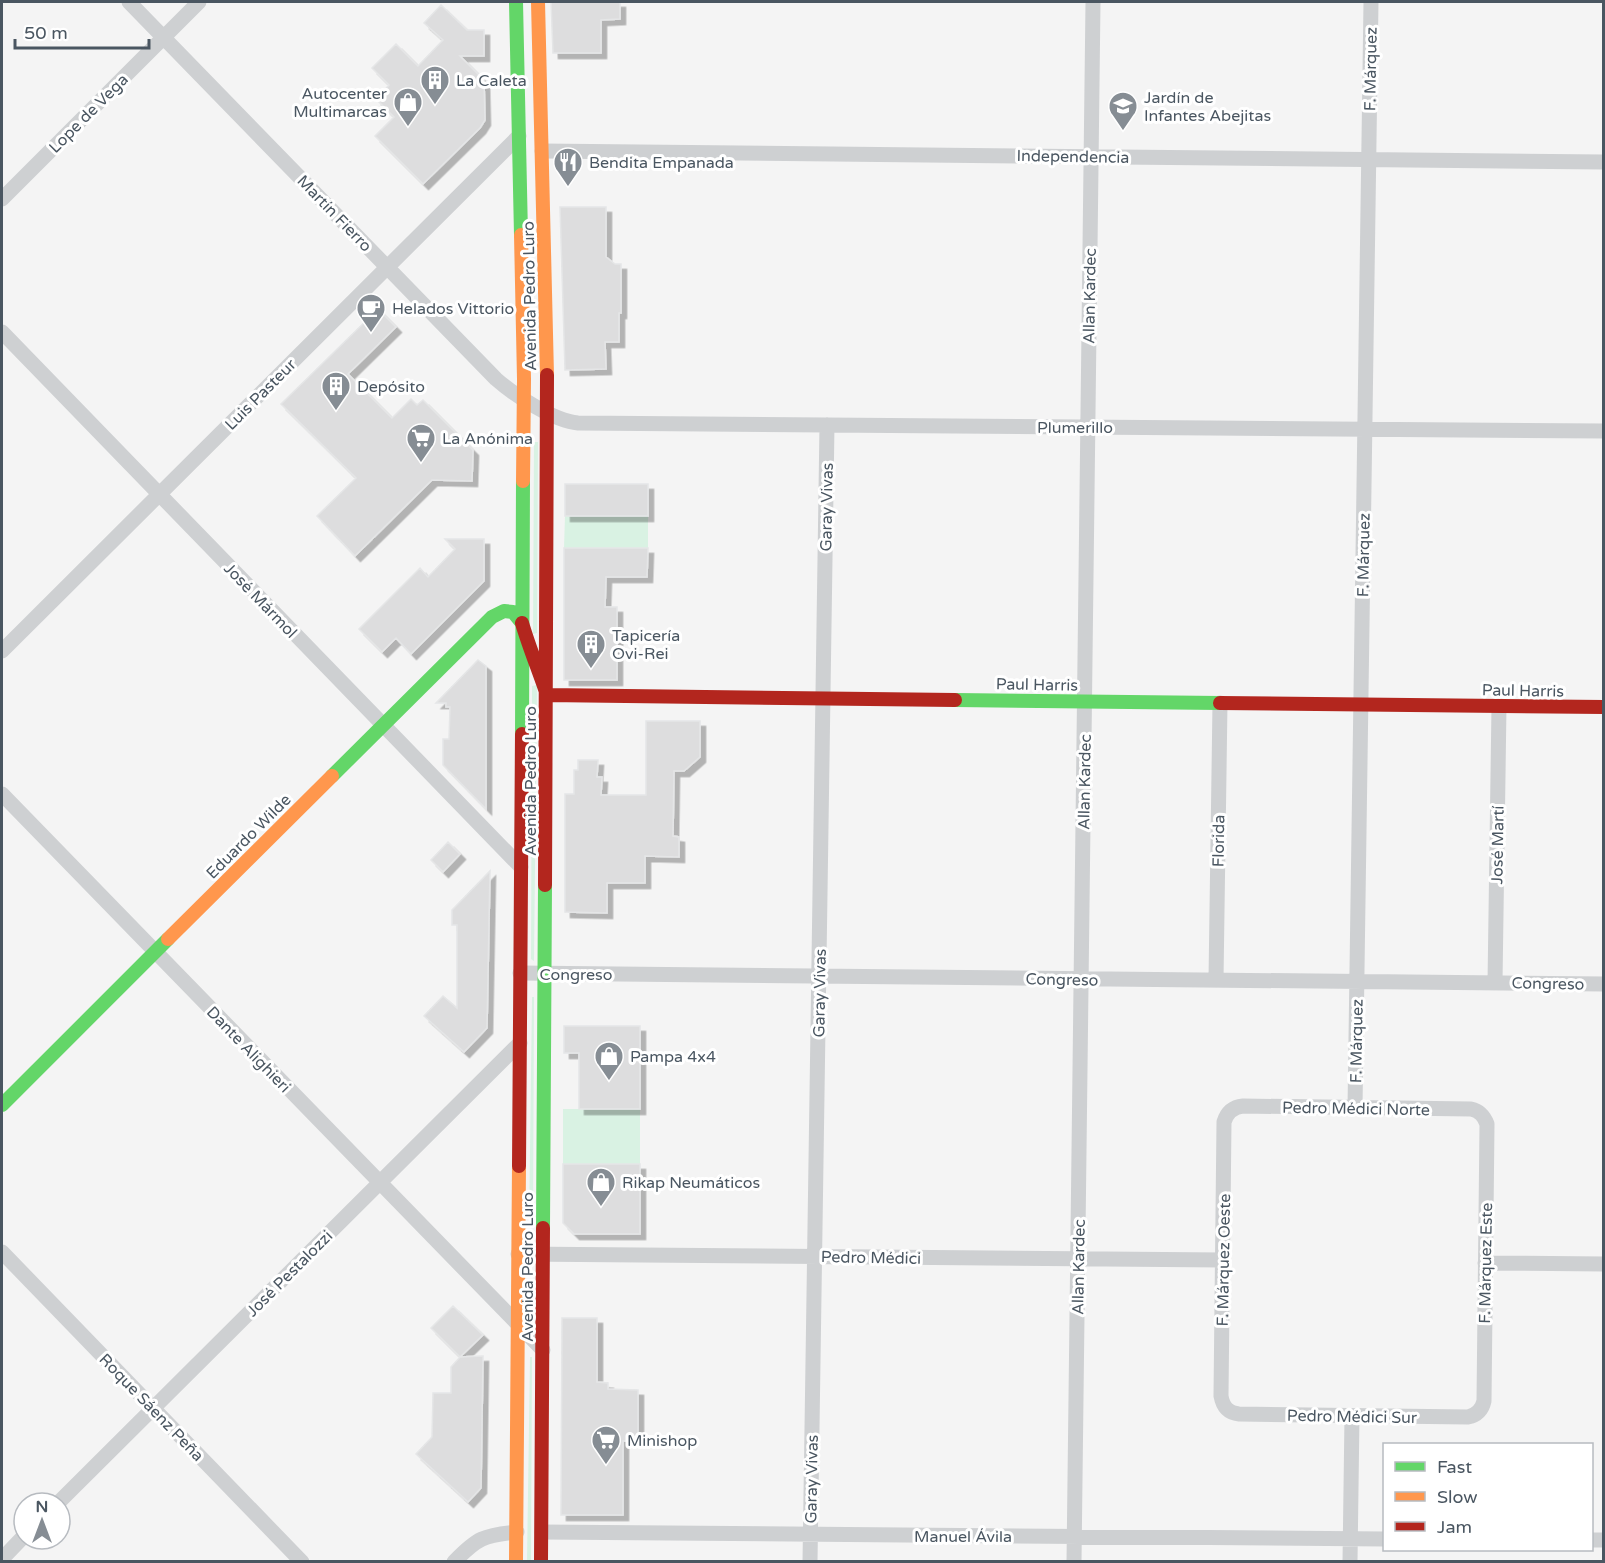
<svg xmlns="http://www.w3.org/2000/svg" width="1605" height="1563" viewBox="0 0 1605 1563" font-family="'Varela Round',sans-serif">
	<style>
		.green { fill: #d9f2e3 }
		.building { fill: #ddddde; stroke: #e5e6e7; stroke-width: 1.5; filter: url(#shadow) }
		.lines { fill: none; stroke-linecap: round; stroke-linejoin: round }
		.street { stroke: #ced0d2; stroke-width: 15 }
		.fast { stroke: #63d668; stroke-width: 14 }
		.slow { stroke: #ff974d; stroke-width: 14 }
		.jam { stroke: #b3261e; stroke-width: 14 }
		.labels { text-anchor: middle; stroke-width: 6; stroke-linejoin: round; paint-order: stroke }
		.street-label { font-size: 16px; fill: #4a5661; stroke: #fff }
		.poi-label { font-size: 16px; fill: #4a5661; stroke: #fff; text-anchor: start }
	</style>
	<defs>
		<filter id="shadow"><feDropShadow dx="5.5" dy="5.5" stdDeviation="0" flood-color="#0004"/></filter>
	</defs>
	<rect width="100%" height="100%" fill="#f4f4f4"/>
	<!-- green -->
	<path class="green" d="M534,442H538L537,633L533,634Z
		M565,516H648V548H564Z
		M537,685L534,961L531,959L532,686Z
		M532,997H534L533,1227L531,1228L529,1226Z
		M563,1109H640V1164H563Z
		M530,1357H532L531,1561L527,1562Z"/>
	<!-- building -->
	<path class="building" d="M551,2H620V19L601,20V53H553Z
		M441,5L467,30H484V56H460L484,80L485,120L480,128L423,184L375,136L394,117L376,99L389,85L372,68L396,44L418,66L443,40L424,23Z
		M560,207H606V257L615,264H621V313H619V342H605L606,369L565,370Z
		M378,309L396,327L348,374L392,418L411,399L417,405L423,400L473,450L472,481L432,480L355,556L317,516L356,478L281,404Z
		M565,484H648V516H565Z
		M445,539H484V581L411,654L396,638L382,652L359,629L420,568L428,577L455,549Z
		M564,548H648L647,577H606L605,607H617V680H564Z
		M478,660L486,666V809L443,765V739H449L450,707H446V703H436Z
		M646,721H700V757L684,771H674L673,836L679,837V857L645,856V883H607V913L565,912V794H574V770H578V760H598L597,777H602L601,795H646Z
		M448,842L460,854L443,872L431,860Z
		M490,871L487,1028L464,1052L424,1016L443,996L457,1008V925H452V910Z
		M564,1026H640V1109H579V1053H564Z
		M563,1164H640V1234H574L563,1223Z
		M453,1306L483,1335L460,1357L431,1328Z
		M562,1318H597V1382L608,1383V1389L638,1390V1441H623V1515H561Z
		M483,1356L481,1488L468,1502L416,1454L432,1437L433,1393H451V1367L460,1357Z"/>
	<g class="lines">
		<!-- street -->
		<path class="street" d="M129,2L496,379C514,395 554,421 578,423L1604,431
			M542,151L1604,162
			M2,199L199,2
			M2,332L521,867
			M2,651L519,136
			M2,794L543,1350
			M520,973L1604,984
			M1216,980L1220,703
			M1495,983L1499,706
			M1243,1106L1471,1109C1480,1111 1484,1116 1487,1124L1484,1401C1482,1410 1477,1415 1468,1417L1239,1414C1228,1413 1223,1407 1221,1396L1224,1122C1227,1112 1233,1107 1243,1106Z
			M1355,1108L1371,2
			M2,1252L302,1562
			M518,1254L1223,1260
			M1485,1263L1604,1264
			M58,1503L520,1043
			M542,1532L1384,1539
			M1592,1540H1604
			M2,1559L24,1536
			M454,1562C477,1538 484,1535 517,1532
			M810,1562L827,425
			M1074,1562L1093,2
			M1350,1562L1352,1416"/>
		<!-- fast -->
		<path class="fast" d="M516,2L521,235
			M955,700L1220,703
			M522,734L523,481
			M332,776L492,617L504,611L513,612L522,623
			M2,1105L168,939
			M543,1228L545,885"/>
		<!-- slow -->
		<path class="slow" d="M538,2L547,375
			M521,235L524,379L523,481
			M168,939L332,776
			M516,1562L519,1166"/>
		<!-- jam -->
		<path class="jam" d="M522,623C529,647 539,671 547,695L955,700
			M1220,703L1604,707
			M545,885L547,375
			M519,1166L522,734
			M541,1562L543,1228"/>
	</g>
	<!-- icons -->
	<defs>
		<g id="building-pin" transform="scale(1.5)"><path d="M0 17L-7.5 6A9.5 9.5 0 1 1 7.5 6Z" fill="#868d94" stroke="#fff"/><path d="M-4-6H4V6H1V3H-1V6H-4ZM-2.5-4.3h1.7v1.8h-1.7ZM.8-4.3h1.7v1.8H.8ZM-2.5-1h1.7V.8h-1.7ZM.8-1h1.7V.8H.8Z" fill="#fff"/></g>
		<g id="shop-pin" transform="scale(1.5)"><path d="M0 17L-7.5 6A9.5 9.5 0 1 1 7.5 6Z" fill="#868d94" stroke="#fff"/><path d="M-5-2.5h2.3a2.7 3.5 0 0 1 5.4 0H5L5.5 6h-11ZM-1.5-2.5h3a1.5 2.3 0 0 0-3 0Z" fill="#fff"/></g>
		<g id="school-pin" transform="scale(1.5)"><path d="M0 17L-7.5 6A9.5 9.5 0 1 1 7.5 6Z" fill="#868d94" stroke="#fff"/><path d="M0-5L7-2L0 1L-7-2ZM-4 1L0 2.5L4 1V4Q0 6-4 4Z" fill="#fff"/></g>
		<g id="restaurant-pin" transform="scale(1.5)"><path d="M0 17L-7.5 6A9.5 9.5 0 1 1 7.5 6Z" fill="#868d94" stroke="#fff"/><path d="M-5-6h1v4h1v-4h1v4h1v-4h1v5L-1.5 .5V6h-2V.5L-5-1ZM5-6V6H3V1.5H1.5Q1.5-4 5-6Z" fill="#fff"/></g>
		<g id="cafe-pin" transform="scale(1.5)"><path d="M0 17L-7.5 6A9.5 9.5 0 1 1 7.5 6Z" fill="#868d94" stroke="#fff"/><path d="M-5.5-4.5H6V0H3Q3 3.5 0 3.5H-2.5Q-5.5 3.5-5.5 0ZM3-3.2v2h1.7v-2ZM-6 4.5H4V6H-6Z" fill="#fff"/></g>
		<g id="supermarket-pin" transform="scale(1.5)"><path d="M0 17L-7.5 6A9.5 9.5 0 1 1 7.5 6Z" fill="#868d94" stroke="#fff"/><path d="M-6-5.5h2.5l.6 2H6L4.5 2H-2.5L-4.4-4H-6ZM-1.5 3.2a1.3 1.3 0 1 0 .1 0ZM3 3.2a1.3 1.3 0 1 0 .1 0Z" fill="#fff"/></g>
	</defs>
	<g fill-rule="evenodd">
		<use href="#building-pin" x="435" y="80"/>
		<use href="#shop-pin" x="408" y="102"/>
		<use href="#school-pin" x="1123" y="106"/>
		<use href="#restaurant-pin" x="568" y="162"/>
		<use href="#cafe-pin" x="371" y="308"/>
		<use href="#building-pin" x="336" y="386"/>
		<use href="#supermarket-pin" x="421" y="438"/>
		<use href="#building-pin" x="591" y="644"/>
		<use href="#shop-pin" x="609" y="1056"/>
		<use href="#shop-pin" x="601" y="1182"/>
		<use href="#supermarket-pin" x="606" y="1440"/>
	</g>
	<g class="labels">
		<!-- street labels -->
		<g class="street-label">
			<text transform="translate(1370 69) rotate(-89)" y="6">F. Márquez</text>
			<text transform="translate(88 113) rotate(-45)" y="6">Lope de Vega</text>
			<text transform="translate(1073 156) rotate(1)" y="6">Independencia</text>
			<text transform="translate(335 213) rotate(46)" y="6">Martín Fierro</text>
			<text transform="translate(529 296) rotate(-91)" y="6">Avenida Pedro Luro</text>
			<text transform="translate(1089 296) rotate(-89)" y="6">Allan Kardec</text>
			<text transform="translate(260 394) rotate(-45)" y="6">Luis Pasteur</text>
			<text x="1075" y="433">Plumerillo</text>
			<text transform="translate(826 507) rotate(-89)" y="6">Garay Vivas</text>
			<text transform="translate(1363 555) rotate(-89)" y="6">F. Márquez</text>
			<text transform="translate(261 600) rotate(46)" y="6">José Mármol</text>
			<text transform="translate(1037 684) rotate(1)" y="6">Paul Harris</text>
			<text transform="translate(1523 690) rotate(1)" y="6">Paul Harris</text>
			<text transform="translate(530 781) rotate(-90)" y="6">Avenida Pedro Luro</text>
			<text transform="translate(1084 782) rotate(-89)" y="6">Allan Kardec</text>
			<text transform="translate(248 836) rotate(-45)" y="6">Eduardo Wilde</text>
			<text transform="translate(1218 841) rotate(-89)" y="6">Florida</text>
			<text transform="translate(1497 845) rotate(-89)" y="6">José Martí</text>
			<text x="576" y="980">Congreso</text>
			<text transform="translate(1062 979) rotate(1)" y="6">Congreso</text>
			<text transform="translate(1548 983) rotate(1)" y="6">Congreso</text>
			<text transform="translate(819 993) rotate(-89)" y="6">Garay Vivas</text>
			<text transform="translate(1356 1041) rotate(-89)" y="6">F. Márquez</text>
			<text transform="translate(249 1049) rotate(46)" y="6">Dante Alighieri</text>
			<text transform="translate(1356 1108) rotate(1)" y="6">Pedro Médici Norte</text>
			<text transform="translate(871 1257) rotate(1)" y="6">Pedro Médici</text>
			<text transform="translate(1223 1260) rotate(-89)" y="6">F. Márquez Oeste</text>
			<text transform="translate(1485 1263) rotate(-89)" y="6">F. Márquez Este</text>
			<text transform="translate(527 1267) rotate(-90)" y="6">Avenida Pedro Luro</text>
			<text transform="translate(1078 1267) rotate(-89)" y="6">Allan Kardec</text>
			<text transform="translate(289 1273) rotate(-45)" y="6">José Pestalozzi</text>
			<text transform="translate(152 1407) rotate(46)" y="6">Roque Sáenz Peña</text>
			<text transform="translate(1352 1416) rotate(1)" y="6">Pedro Médici Sur</text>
			<text transform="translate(811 1479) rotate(-89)" y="6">Garay Vivas</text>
			<text x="963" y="1542">Manuel Ávila</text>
		</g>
		<!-- poi labels -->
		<g class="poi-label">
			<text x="456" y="86">La Caleta</text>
			<text x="387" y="99" text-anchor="end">Autocenter<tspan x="387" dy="18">Multimarcas</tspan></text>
			<text x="1144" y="103">Jardín de<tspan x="1144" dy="18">Infantes Abejitas</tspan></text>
			<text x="589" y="168">Bendita Empanada</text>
			<text x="392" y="314">Helados Vittorio</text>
			<text x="357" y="392">Depósito</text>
			<text x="442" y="444">La Anónima</text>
			<text x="612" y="641">Tapicería<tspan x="612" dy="18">Ovi-Rei</tspan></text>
			<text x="630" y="1062">Pampa 4x4</text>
			<text x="622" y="1188">Rikap Neumáticos</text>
			<text x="627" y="1446">Minishop</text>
		</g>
	</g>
	<!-- border -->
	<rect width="1605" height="1563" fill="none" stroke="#4a5661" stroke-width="6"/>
	<!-- legend -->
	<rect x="1383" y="1443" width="210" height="108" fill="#ffffff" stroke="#b7bbc0" stroke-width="1.5"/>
	<rect x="1395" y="1462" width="30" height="9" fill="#63d668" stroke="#b7bbc0" stroke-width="1.5"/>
	<text x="1437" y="1473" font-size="18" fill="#4a5661">Fast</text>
	<rect x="1395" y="1492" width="30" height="9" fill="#ff974d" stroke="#b7bbc0" stroke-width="1.5"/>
	<text x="1437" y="1503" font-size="18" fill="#4a5661">Slow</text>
	<rect x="1395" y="1522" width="30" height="9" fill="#b3261e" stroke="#b7bbc0" stroke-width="1.5"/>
	<text x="1437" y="1533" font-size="18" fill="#4a5661">Jam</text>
	<!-- north arrow -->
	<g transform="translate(42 1521)"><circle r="28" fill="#ffffff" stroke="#b7bbc0" stroke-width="1.5"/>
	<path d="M0-4.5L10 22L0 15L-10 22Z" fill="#868d94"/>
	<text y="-9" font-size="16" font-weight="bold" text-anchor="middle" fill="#4a5661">N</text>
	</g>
	<!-- scale -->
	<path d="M15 39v9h134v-9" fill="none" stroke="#4a5661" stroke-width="3"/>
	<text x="24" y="39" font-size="18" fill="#4a5661" stroke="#ffffff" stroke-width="4.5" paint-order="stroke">50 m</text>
</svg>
